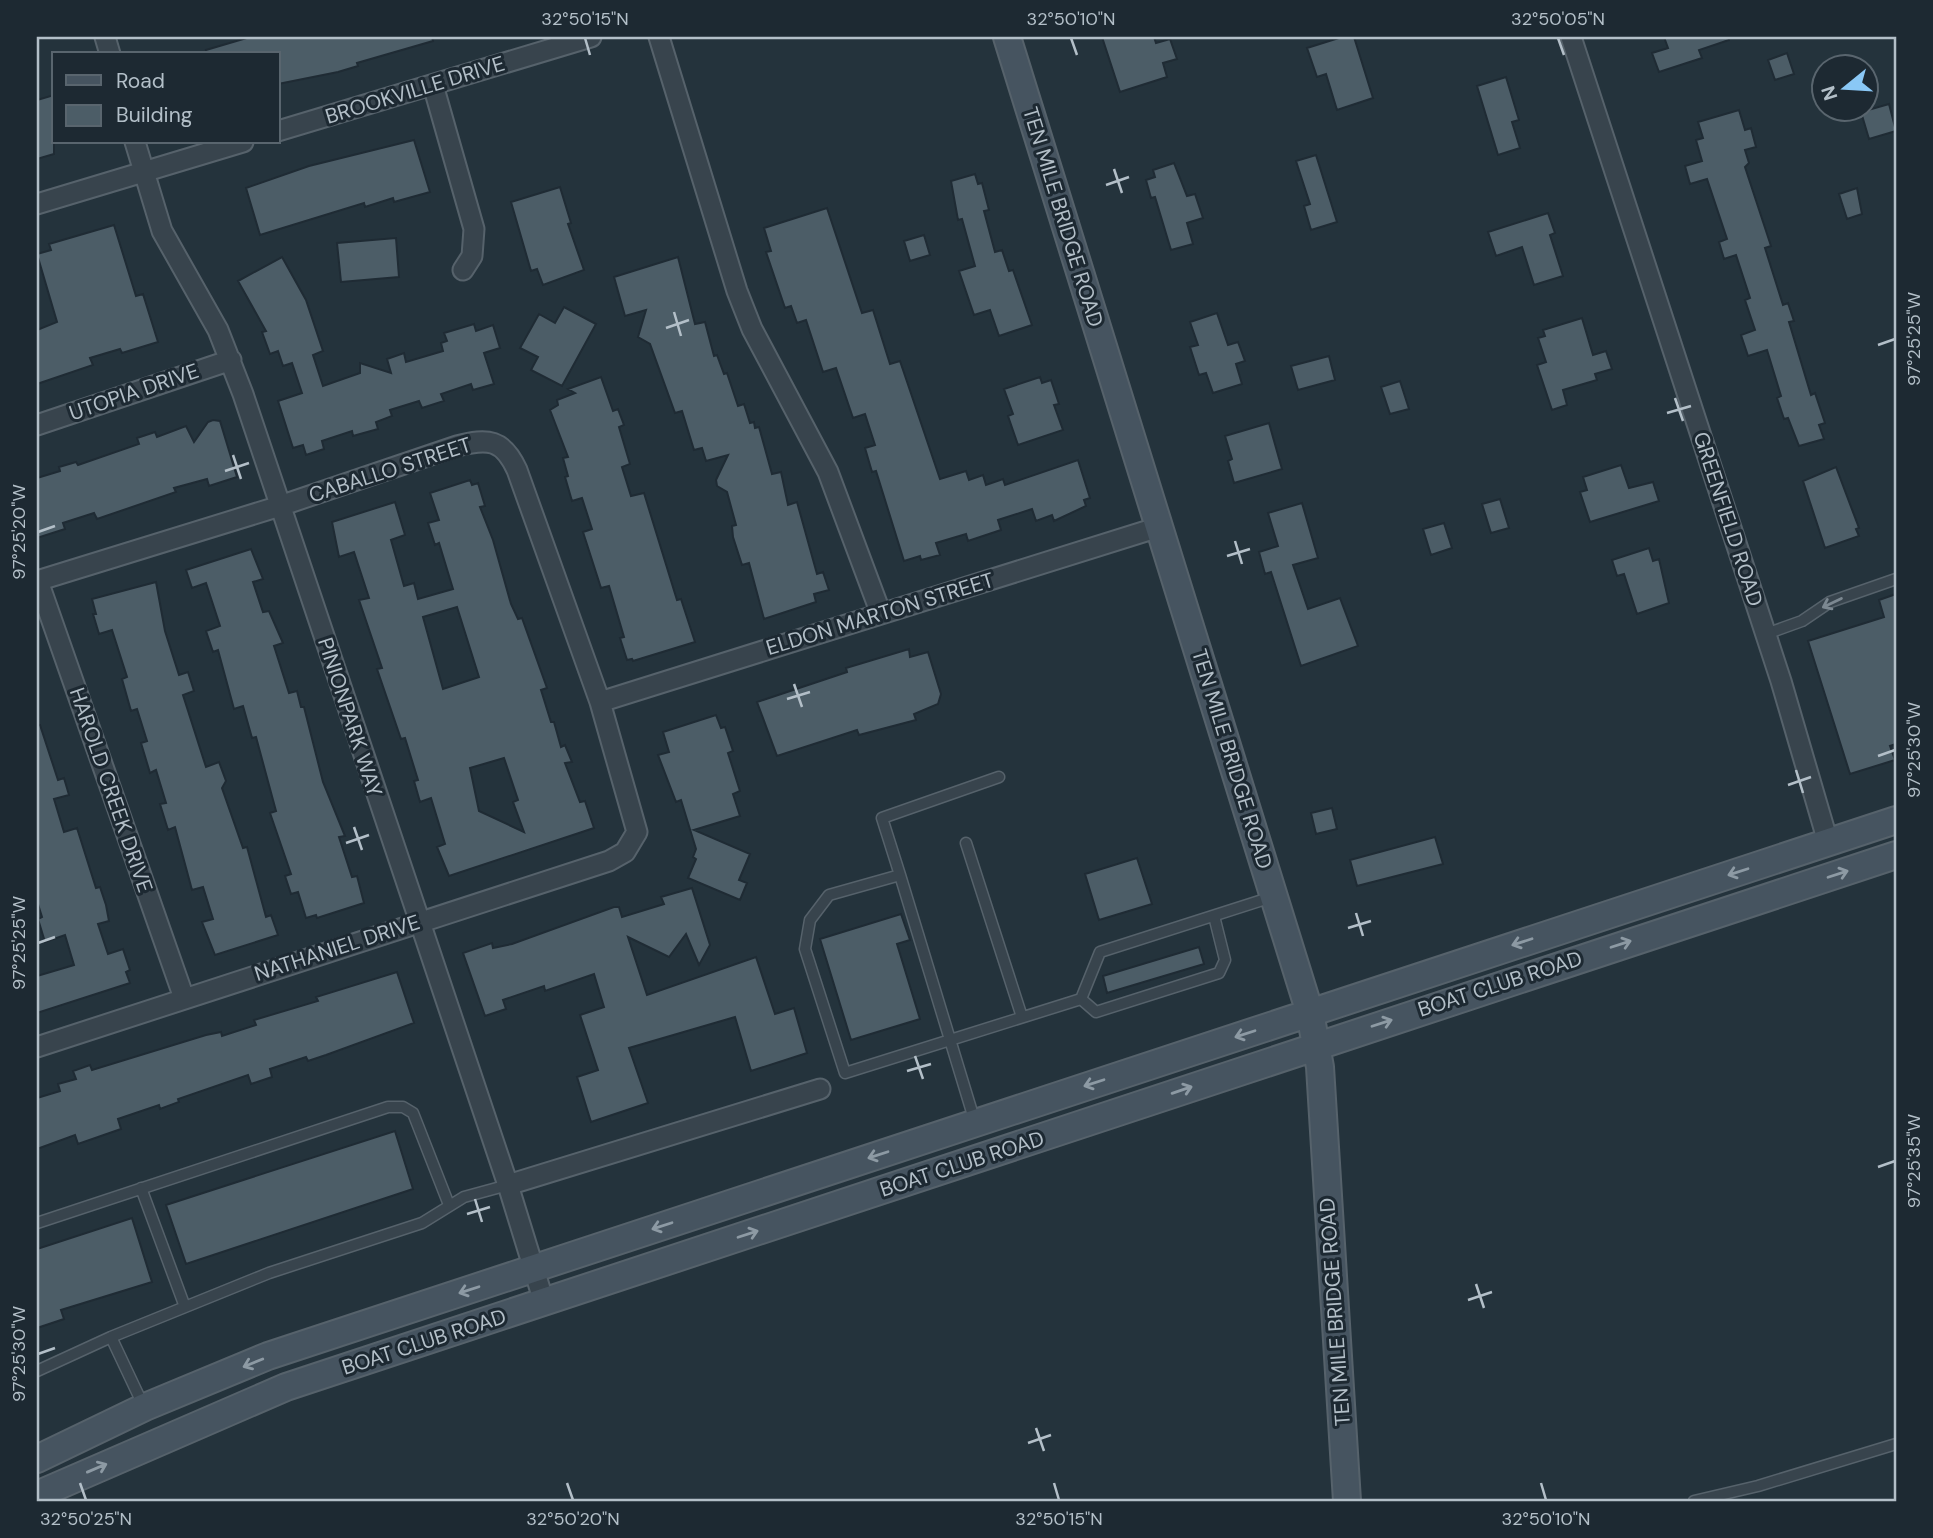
<svg xmlns="http://www.w3.org/2000/svg" width="1933" height="1538" viewBox="0 0 1933 1538" font-family="'DM Sans',sans-serif">
	<style>
		.building { fill: #4c5d67; stroke: #1f2b34; stroke-width: 2; fill-rule: evenodd }
		.lines { fill: none; stroke-linecap: round; stroke-linejoin: round }
		.lane-casing { stroke: #56626b; stroke-width: 13 }
		.street-casing { stroke: #56626b; stroke-width: 23 }
		.secondary-casing { stroke: #56626b; stroke-width: 30 }
		.lane { stroke: #38444d; stroke-width: 10 }
		.street { stroke: #38444d; stroke-width: 19 }
		.secondary { stroke: #465460; stroke-width: 26 }
		.oneway { stroke: #7c8891 }
		.oneway2 { stroke: #8d9aa4 }
		.ticks { fill: none; stroke: #b3bfc8; stroke-width: 2.5 }
		.labels { text-anchor: middle; stroke-width: 6; stroke-linejoin: round; paint-order: stroke }
		.street-label { font-size: 21px; fill: #b3bfc8; stroke: #1d2932 }
		.neatline { fill: none; stroke: #b3bfc8; stroke-width: 2.5 }
		.ticks-label { font-size: 18px; text-anchor: middle; fill: #b3bfc8 }
	</style>
	<rect width="100%" height="100%" fill="#24333c"/>
	<!-- building -->
	<path class="building" d="M250,37H432L433,41L357,63L358,66L338,72L278,84V54H207L206,50Z
		M1102,37H1154L1156,43L1170,39L1177,59L1163,63L1167,77L1120,92Z
		M1342,37H1354L1373,98L1337,110L1326,74L1317,77L1307,48Z
		M1664,37H1729V40L1699,50L1702,58L1659,72L1652,53L1668,48Z
		M1787,53L1794,74L1775,80L1768,60Z
		M1506,77L1519,120L1512,122L1520,148L1498,155L1477,86Z
		M54,95V154L37,159V100Z
		M1889,104L1896,131L1869,139L1861,112Z
		M1739,110L1745,130L1751,128L1756,147L1745,150L1749,163L1745,167L1771,246L1765,248L1783,305L1788,303L1794,321L1789,322L1811,395L1815,393L1825,423L1819,425L1824,439L1799,446L1788,418L1784,419L1777,398L1781,396L1767,350L1748,356L1741,335L1755,330L1745,300L1750,298L1736,255L1724,259L1719,242L1727,239L1707,179L1690,184L1685,166L1702,161L1696,140L1703,138L1698,122Z
		M414,140L430,192L394,202L393,198L365,207L364,203L260,235L246,188L309,166Z
		M1316,155L1337,222L1311,230L1304,206L1310,204L1296,161Z
		M1174,163L1187,196L1195,194L1203,218L1187,223L1193,244L1171,250L1155,197L1151,198L1146,180L1155,177L1153,170Z
		M975,174L978,184L982,183L989,210L984,211L995,252L1002,250L1009,271L1013,270L1032,325L999,336L990,310L974,315L959,271L975,266L962,219L958,220L951,181Z
		M560,187L571,223L568,224L584,270L543,285L537,269L531,271L511,202Z
		M1857,188L1862,214L1847,219L1839,194Z
		M827,208L862,313L873,310L890,364L900,361L940,479L966,471L969,480L983,475L986,485L1003,479L1005,485L1078,460L1090,498L1084,500L1086,506L1054,521L1052,515L1036,521L1032,509L998,520L1001,530L968,541L966,534L936,543L940,555L921,560L920,556L904,561L876,471L872,472L865,448L875,445L865,414L853,418L836,368L823,372L806,320L797,323L791,306L785,308L766,252L771,251L764,228Z
		M1548,213L1555,233L1550,235L1563,276L1534,285L1522,247L1496,256L1488,232Z
		M114,225L136,296L143,294L158,342L122,353L120,349L90,358L93,365L37,384V330L57,322L37,254L51,250L49,244Z
		M924,235L930,255L910,261L904,241Z
		M396,238L399,277L341,282L337,243Z
		M282,257L306,300L323,351L313,355L323,386L360,373V363L391,373L387,359L404,353L406,362L443,351L441,343L447,341L444,333L474,324L476,331L493,325L500,348L484,353L494,384L473,390L471,384L441,394L444,401L422,408L419,401L390,410L392,416L376,422L378,429L353,436L352,431L322,441L324,449L306,455L303,445L293,448L278,401L302,393L292,363L283,366L278,351L270,354L262,332L266,331L238,281Z
		M678,257L695,324L705,322L714,356L717,355L724,374L727,373L738,406L744,404L750,423L754,422L755,428L759,427L772,474L781,472L788,505L797,502L817,574L823,572L829,590L814,594L816,602L764,619L749,563L742,565L733,537L732,526L736,525L727,492L717,486L716,480L728,455L706,461L702,448L694,450L682,411L675,413L650,344L638,337L646,310L625,316L614,277Z
		M564,307L596,324L562,386L531,370L538,357L520,348L539,314L555,323Z
		M1217,313L1228,345L1238,342L1245,361L1236,364L1242,384L1213,393L1206,373L1199,375L1190,347L1198,345L1190,322Z
		M1582,318L1593,355L1606,351L1612,369L1595,374L1597,380L1563,390L1567,405L1552,410L1537,365L1546,362L1538,338L1545,336L1543,330Z
		M1329,356L1335,380L1298,390L1291,366Z
		M601,377L613,411L618,409L624,425L619,427L630,464L622,467L631,496L644,493L677,600L681,599L695,642L633,661L632,659L627,660L620,638L624,637L609,586L601,588L583,532L592,529L582,498L572,501L565,477L568,476L563,458L568,457L550,410L558,405L557,400L575,393L568,389Z
		M1040,377L1042,383L1051,380L1059,404L1054,405L1063,430L1018,445L1008,416L1013,414L1004,389Z
		M1400,381L1409,409L1390,414L1381,387Z
		M213,420L220,421L237,477L209,486L207,479L174,488L176,492L97,519L94,513L63,523L65,529L37,538V478L60,471L59,467L76,462L78,465L139,444L137,438L155,432L157,437L186,426L194,442L208,422Z
		M1269,423L1282,469L1234,483L1228,461L1232,459L1225,436Z
		M1621,465L1629,488L1653,482L1659,501L1590,522L1580,492L1587,490L1583,477Z
		M1836,467L1859,528L1856,529L1859,536L1825,548L1803,481Z
		M470,480L472,485L478,483L485,506L480,507L493,540L511,604L518,619L522,618L547,688L541,690L551,722H554L561,747L565,745L572,762L565,763L580,802L585,801L594,828L449,876L437,847L445,844L431,798L420,802L414,781L418,780L405,738L401,739L377,669L382,668L359,600L369,598L354,552L339,557L332,522L395,502L405,535L391,540L404,586L414,583L418,599L453,589L439,543L435,545L428,523L439,520L430,493ZM457,607L479,677L443,689L423,617ZM504,758L518,800L513,802L524,832L479,811L470,768Z
		M1500,499L1509,528L1491,533L1482,504Z
		M1302,503L1318,558L1293,565L1308,609L1340,598L1358,646L1301,666L1271,572L1265,574L1259,552L1278,546L1268,513Z
		M1444,523L1452,548L1431,555L1423,529Z
		M1649,548L1653,561L1659,559L1669,603L1637,614L1624,574L1617,576L1612,560Z
		M251,549L263,579L253,582L263,612L269,611L283,643L274,646L289,693L297,691L301,707H304L323,782L345,836L339,837L352,877L357,876L364,903L317,918L316,915L306,918L298,892L291,894L285,876L291,874L270,813L276,811L256,737L252,738L243,706L234,709L218,650L213,652L206,631L220,626L206,583L192,588L186,570Z
		M156,582L165,631L179,675L188,672L194,691L183,695L206,767L219,762L226,781L222,788L243,848L247,847L266,917L271,915L278,935L215,955L202,922L213,919L203,887L192,890L175,827L168,830L160,804L166,803L156,770L150,773L141,743L147,741L137,709L131,711L122,679L127,677L112,630L99,634L93,614H96L92,599Z
		M1896,594V744L1890,746L1895,760L1850,774L1808,641L1884,617L1879,600Z
		M909,649L910,657L928,652L941,694L938,704L914,714L916,720L859,735L857,730L777,756L757,702L847,672L846,668Z
		M716,715L721,728L725,727L733,751L728,753L740,791L733,794L740,816L694,830L750,854L739,880L747,883L740,900L688,878L696,859L693,857L696,849L681,800L676,802L658,755L669,752L663,732Z
		M37,725H40L58,780L64,778L69,795L54,799L64,832L77,828L96,888L100,887L106,905L109,921L98,924L108,954L123,949L130,970L126,972L130,983L37,1013V976L74,965L65,935L45,942L38,919L42,917L37,901Z
		M1332,808L1337,829L1316,834L1311,813Z
		M1435,837L1443,864L1357,886L1350,860Z
		M1137,858L1152,904L1099,920L1085,874Z
		M692,888L710,945L699,965L686,934L669,957L628,937L647,995L756,957L775,1014L794,1008L807,1053L751,1071L735,1017L629,1048L648,1103L591,1122L577,1077L598,1070L580,1015L604,1007L594,974L545,991L544,986L503,1000L506,1009L485,1016L463,953L492,943L493,948L512,944L614,907H619L622,917L664,904L661,897Z
		M901,914L910,940L897,944L920,1019L851,1040L820,939Z
		M1199,947L1204,964L1107,993L1103,976Z
		M397,972L414,1023L326,1055L308,1061L306,1057L270,1069L272,1077L251,1084L248,1075L178,1099L179,1102L160,1109L159,1105L118,1119L121,1129L78,1144L75,1135L37,1149V1098L60,1091L58,1084L76,1079L73,1071L90,1065L92,1070L206,1035L221,1032L222,1036L256,1025L254,1020L318,1001L316,997Z
		M395,1131L413,1189L186,1264L166,1205Z
		M132,1218L152,1282L61,1310L64,1319L37,1328V1249Z"/>
	<g class="lines">
		<!-- lane casing -->
		<g class="lane-casing">
			<path id="lane" d="M1766,634L1802,621L1830,602L1896,579
				M999,777L882,818L900,875L829,895L810,920L805,949L845,1073L1081,999L1100,952L1272,897
				M966,843L1022,1017
				M900,875L975,1122
				M1081,999L1096,1012L1219,973L1225,960L1214,916
				M141,1188L185,1307
				M37,1223L388,1107H403L413,1113L449,1205
				M37,1371L111,1337
				M144,1407L111,1337L269,1273L422,1223L464,1197L508,1185
				M1694,1501L1758,1486L1896,1444"/>
		</g>
		<!-- street casing -->
		<g class="street-casing">
			<path id="street" d="M105,37L110,54
				M659,37L737,291L752,329L828,472L881,614
				M1571,37L1781,681L1828,842
				M433,85L474,229L472,256L463,270
				M278,131L591,37
				M135,142L162,231L218,330L243,394L508,1185L544,1302
				M37,204L243,142
				M37,425L231,360
				M37,581L280,506L457,446C488,438 503,439 517,470L600,702L637,832L625,852L609,861L37,1047
				M38,581L184,998
				M600,702L1159,527
				M508,1185L820,1089"/>
		</g>
		<!-- secondary casing -->
		<g class="secondary-casing">
			<path id="secondary" d="M1007,37L1310,1013L1320,1067L1347,1501
				M37,1459L145,1407L268,1356L1896,820
				M37,1495L286,1387L1896,855"/>
		</g>
		<!-- lane -->
		<use href="#lane" class="lane"/>
		<!-- street -->
		<use href="#street" class="street"/>
		<!-- secondary -->
		<use href="#secondary" class="secondary"/>
	</g>
	<!-- one-way arrows -->
	<defs><path id="oneway-shaft" d="M-6 0H5M1.5-3L5.5 0L1.5 3" fill="none" stroke-width="1.6" stroke-linecap="round" stroke-linejoin="round" transform="scale(1.75)"/></defs>
	<use class="oneway" href="#oneway-shaft" transform="translate(1832 603) rotate(154)"/>
	<g class="oneway2">
		<use href="#oneway-shaft" transform="translate(1738 872) rotate(162)"/>
		<use href="#oneway-shaft" transform="translate(1838 874) rotate(-18)"/>
		<use href="#oneway-shaft" transform="translate(1522 942) rotate(162)"/>
		<use href="#oneway-shaft" transform="translate(1621 944) rotate(-18)"/>
		<use href="#oneway-shaft" transform="translate(1382 1023) rotate(-18)"/>
		<use href="#oneway-shaft" transform="translate(1245 1034) rotate(162)"/>
		<use href="#oneway-shaft" transform="translate(1094 1083) rotate(162)"/>
		<use href="#oneway-shaft" transform="translate(1182 1090) rotate(-19)"/>
		<use href="#oneway-shaft" transform="translate(878 1155) rotate(162)"/>
		<use href="#oneway-shaft" transform="translate(662 1226) rotate(162)"/>
		<use href="#oneway-shaft" transform="translate(748 1234) rotate(-18)"/>
		<use href="#oneway-shaft" transform="translate(469 1290) rotate(162)"/>
		<use href="#oneway-shaft" transform="translate(253 1363) rotate(158)"/>
		<use href="#oneway-shaft" transform="translate(97 1468) rotate(-23)"/>
	</g>
	<!-- ticks -->
	<path class="ticks" d="M585,38L590,55M1071,38L1077,55M1558,38L1564,55M1114,169L1122,193M1106,185L1129,177M674,312L681,336M666,328L689,320M1878,345L1895,339M1675,398L1683,421M1667,413L1691,406M233,455L241,479M225,471L249,463M38,532L55,526M1235,541L1242,564M1227,556L1250,549M794,684L802,707M787,699L810,692M1878,756L1895,750M1796,770L1803,793M1788,785L1811,777M354,827L362,850M346,843L369,835M1356,913L1363,936M1348,928L1371,921M38,943L55,937M915,1056L923,1079M907,1071L931,1064M1878,1167L1895,1161M475,1199L482,1222M467,1214L490,1207M1476,1284L1484,1308M1468,1300L1492,1292M38,1354L55,1348M1036,1428L1044,1451M1028,1443L1051,1435M80,1483L86,1500M567,1483L573,1500M1054,1483L1059,1500M1541,1483L1546,1500"/>
	<g class="labels">
		<!-- street labels -->
		<g class="street-label">
			<text transform="translate(415 90) rotate(-17)" y="7">BROOKVILLE DRIVE</text>
			<text transform="translate(1063 217) rotate(73)" y="7">TEN MILE BRIDGE ROAD</text>
			<text transform="translate(134 392) rotate(-19)" y="7">UTOPIA DRIVE</text>
			<text transform="translate(390 470) rotate(-18)" y="7">CABALLO STREET</text>
			<text transform="translate(1728 519) rotate(72)" y="7">GREENFIELD ROAD</text>
			<text transform="translate(880 614) rotate(-17)" y="7">ELDON MARTON STREET</text>
			<text transform="translate(350 717) rotate(72)" y="7">PINIONPARK WAY</text>
			<text transform="translate(1232 759) rotate(73)" y="7">TEN MILE BRIDGE ROAD</text>
			<text transform="translate(111 790) rotate(71)" y="7">HAROLD CREEK DRIVE</text>
			<text transform="translate(337 948) rotate(-18)" y="7">NATHANIEL DRIVE</text>
			<text transform="translate(1500 984) rotate(-18)" y="7">BOAT CLUB ROAD</text>
			<text transform="translate(962 1164) rotate(-18)" y="7">BOAT CLUB ROAD</text>
			<text transform="translate(1335 1312) rotate(-94)" y="7">TEN MILE BRIDGE ROAD</text>
			<text transform="translate(424 1342) rotate(-18)" y="7">BOAT CLUB ROAD</text>
		</g>
	</g>
	<!-- border -->
	<rect width="1933" height="1538" fill="none" stroke="#1d2932" stroke-width="77"/>
	<!-- legend -->
	<rect x="52" y="52" width="228" height="91" fill="#1d2932" stroke="#59656e" stroke-width="2"/>
	<rect x="66" y="75" width="35" height="10" fill="#465460" stroke="#59656e" stroke-width="2"/>
	<text x="116" y="88" font-size="21" fill="#b3bfc8">Road</text>
	<rect x="66" y="105" width="35" height="21" fill="#4c5d67" stroke="#59656e" stroke-width="2"/>
	<text x="116" y="122" font-size="21" fill="#b3bfc8">Building</text>
	<!-- north arrow -->
	<g transform="translate(1845 88) rotate(252)"><circle r="33" fill="#1d2932" stroke="#59656e" stroke-width="2"/>
	<path d="M0-5L12 26L0 18L-12 26Z" fill="#8ac8f6"/>
	<text y="-10" font-size="19" font-weight="bold" text-anchor="middle" fill="#b3bfc8">N</text>
	</g>
	<rect x="38" y="38" width="1857" height="1462" class="neatline"/>
	<g class="ticks-label">
		<text x="585" y="25">32°50'15"N</text>
		<text x="1071" y="25">32°50'10"N</text>
		<text x="1558" y="25">32°50'05"N</text>
		<text transform="translate(1914 339) rotate(-90)" y="6">97°25'25"W</text>
		<text transform="translate(19 532) rotate(-90)" y="6">97°25'20"W</text>
		<text transform="translate(1914 750) rotate(-90)" y="6">97°25'30"W</text>
		<text transform="translate(19 943) rotate(-90)" y="6">97°25'25"W</text>
		<text transform="translate(1914 1161) rotate(-90)" y="6">97°25'35"W</text>
		<text transform="translate(19 1354) rotate(-90)" y="6">97°25'30"W</text>
		<text x="86" y="1525">32°50'25"N</text>
		<text x="573" y="1525">32°50'20"N</text>
		<text x="1059" y="1525">32°50'15"N</text>
		<text x="1546" y="1525">32°50'10"N</text>
	</g>
</svg>
